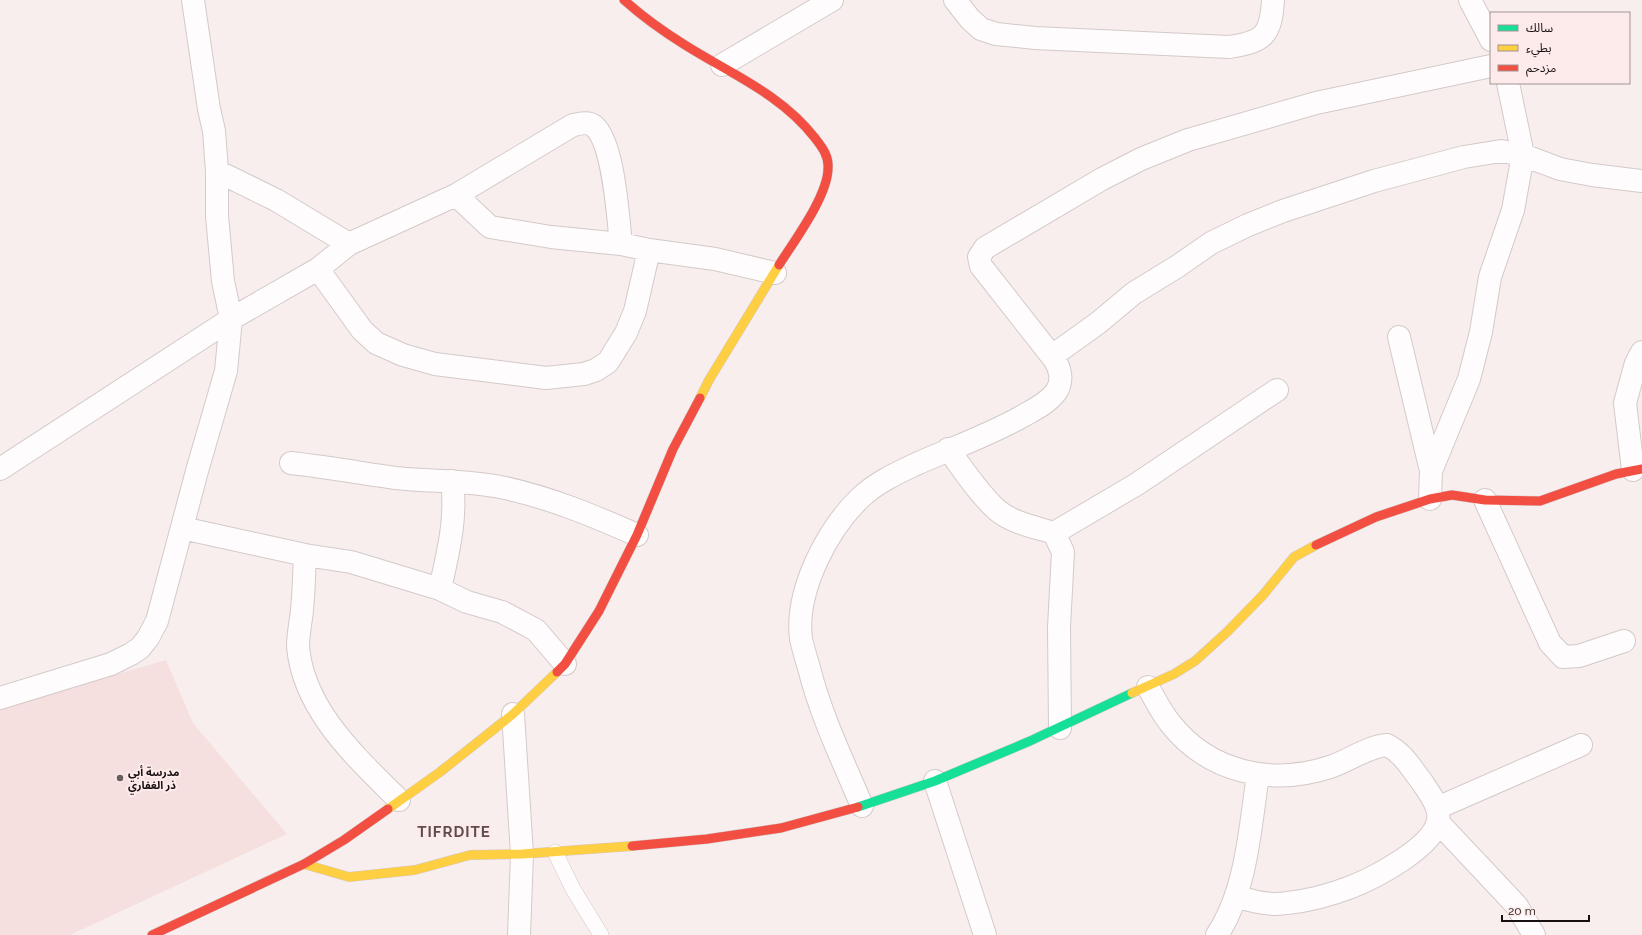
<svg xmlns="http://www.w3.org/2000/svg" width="1642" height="935" viewBox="0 0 1642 935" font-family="Raleway,'Noto Sans Arabic',sans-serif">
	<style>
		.built { fill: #f5e0df }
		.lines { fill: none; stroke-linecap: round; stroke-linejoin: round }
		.lane-casing { stroke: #d3cac9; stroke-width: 16 }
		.street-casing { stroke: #d3cac9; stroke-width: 24 }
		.fast-casing { stroke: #d3cac9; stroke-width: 10 }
		.slow-casing { stroke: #d3cac9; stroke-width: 10 }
		.jam-casing { stroke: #d3cac9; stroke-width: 10 }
		.lane { stroke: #fefcfc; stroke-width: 15 }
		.street { stroke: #fefcfc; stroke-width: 22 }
		.fast { stroke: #16e098; stroke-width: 9 }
		.slow { stroke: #ffcf43; stroke-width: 9 }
		.jam { stroke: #f24e42; stroke-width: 9 }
		.poi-dot { fill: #675e5e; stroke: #fdeaea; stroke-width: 1.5 }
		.labels { text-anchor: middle; stroke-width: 4; stroke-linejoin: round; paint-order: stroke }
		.poi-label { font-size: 11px; font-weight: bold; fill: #181010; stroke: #fdeaea; text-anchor: start }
		.district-label { font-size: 15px; font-weight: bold; letter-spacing: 1px; fill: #5f4c4c; stroke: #fdeaea }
	</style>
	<rect width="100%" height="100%" fill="#f9eeee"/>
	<!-- built -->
	<path class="built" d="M166,660L193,723L287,834L70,935H0V708Z"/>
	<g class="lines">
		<!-- lane casing -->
		<g class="lane-casing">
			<path id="lane" d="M555,852L573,889L601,935"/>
		</g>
		<!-- street casing -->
		<g class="street-casing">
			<path id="street" d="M193,0L209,109L214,131L217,171L276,200L349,244L318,269L362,330L376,343L403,355L435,364L546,378L584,374L596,370L608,362L626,333L635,311L649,250
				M955,0L970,19L981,29L996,34L1035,38L1229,47C1263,42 1271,36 1273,0
				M1470,0L1491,40
				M722,65L832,0
				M456,195L573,125C579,124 588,121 594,126C614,143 618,218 621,244
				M349,244L456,195L490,227L551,237L621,244L649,250L715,259L775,273
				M1399,337L1431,471
				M1052,356L1098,323L1134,293L1178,266L1211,243L1248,225L1283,211L1374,181L1464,157L1501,151L1523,155L1560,169L1592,175L1642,181
				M948,449C963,469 978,493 997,510C1012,523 1035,527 1054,533L1063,552L1059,627L1060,728
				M291,463C326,467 361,473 396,478C432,482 469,480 505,488C551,498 594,516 637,535
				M0,469L231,319L318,269
				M1633,470L1625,403L1636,363L1642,352
				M1430,499L1431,471L1469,379L1481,332L1490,277L1513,210L1523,155L1508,83
				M1485,500L1550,643L1563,657L1579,656L1624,641
				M182,528L305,555L351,562L440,589L467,602L502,612L536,630L565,664
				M1054,533L1137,484L1277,390
				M305,555C304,573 304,591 302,610C301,621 298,634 298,646C303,710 357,758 399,800
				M440,589C448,553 457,518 452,481
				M1148,687C1155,699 1161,712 1170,723C1209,773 1272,786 1330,767C1348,761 1369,746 1387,745C1403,753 1412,769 1422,782C1429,793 1441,807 1438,820C1434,847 1374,878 1351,887C1333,894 1307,901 1287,903C1269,906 1253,902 1237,896
				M0,698L111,664L131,654L140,648L148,638L157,621L197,471L226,371L231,319L223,281L217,216V171
				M513,714L522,854L519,935
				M935,781L985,935
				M862,806C843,761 821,716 809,668C806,658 803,648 801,639C795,591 827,530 860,498C876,483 895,474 914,465C950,449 987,436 1021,417C1033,410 1047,404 1056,392C1063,382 1061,369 1054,359L981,266L979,257L985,248L1102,179L1141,159L1188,140L1316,103L1491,66
				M1437,808L1581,745
				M1438,822L1517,906L1534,935
				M1217,935C1247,890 1250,827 1258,775"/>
		</g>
		<!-- fast casing -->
		<g class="fast-casing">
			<path id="fast" d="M858,807L935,781L1030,741L1132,693"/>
		</g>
		<!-- slow casing -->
		<g class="slow-casing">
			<path id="slow" d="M700,398L709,380L779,265
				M1132,693L1174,674L1195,661L1227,632L1263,595L1294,557L1316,545
				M388,809L440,772L513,714L557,672
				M304,864L349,877L415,870L470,855L522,854L632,846"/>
		</g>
		<!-- jam casing -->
		<g class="jam-casing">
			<path id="jam" d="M624,0C643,17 664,32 685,45C731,74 781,94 815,138C822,147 829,156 828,168C828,196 794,241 779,265
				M1316,545L1376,517L1430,499L1452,495L1485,500L1540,501L1616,474L1642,469
				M557,672L565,664L599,611L637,535L673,449L700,398
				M632,846L707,839L781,828L858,807
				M152,935L304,864L344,840L388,809"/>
		</g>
		<!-- lane -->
		<use href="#lane" class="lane"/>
		<!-- street -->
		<use href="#street" class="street"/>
		<!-- fast -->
		<use href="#fast" class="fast"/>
		<!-- slow -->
		<use href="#slow" class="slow"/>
		<!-- jam -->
		<use href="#jam" class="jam"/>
	</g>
	<!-- markers -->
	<circle class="poi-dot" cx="120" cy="778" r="4"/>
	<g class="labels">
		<!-- poi labels -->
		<g class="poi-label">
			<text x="128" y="776">مدرسة أبي<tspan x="128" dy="13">ذر الغفاري</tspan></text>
		</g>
		<!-- district labels -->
		<g class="district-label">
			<text x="454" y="837">TIFRDITE</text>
		</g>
	</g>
	<!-- legend -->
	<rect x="1490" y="12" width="140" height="72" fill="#fdeaea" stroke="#a19393"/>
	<rect x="1498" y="25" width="20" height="6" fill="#16e098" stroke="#a19393"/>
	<text x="1526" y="32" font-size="12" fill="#181010">سالك</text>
	<rect x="1498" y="45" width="20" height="6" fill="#ffcf43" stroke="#a19393"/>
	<text x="1526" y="52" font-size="12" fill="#181010">بطيء</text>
	<rect x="1498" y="65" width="20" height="6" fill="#f24e42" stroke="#a19393"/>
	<text x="1526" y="72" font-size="12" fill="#181010">مزدحم</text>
	<!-- scale -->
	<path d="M1502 915v6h87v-6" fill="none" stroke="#181010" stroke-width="2"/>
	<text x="1508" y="915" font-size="12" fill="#181010" stroke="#fdeaea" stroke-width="3" paint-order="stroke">20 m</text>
</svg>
